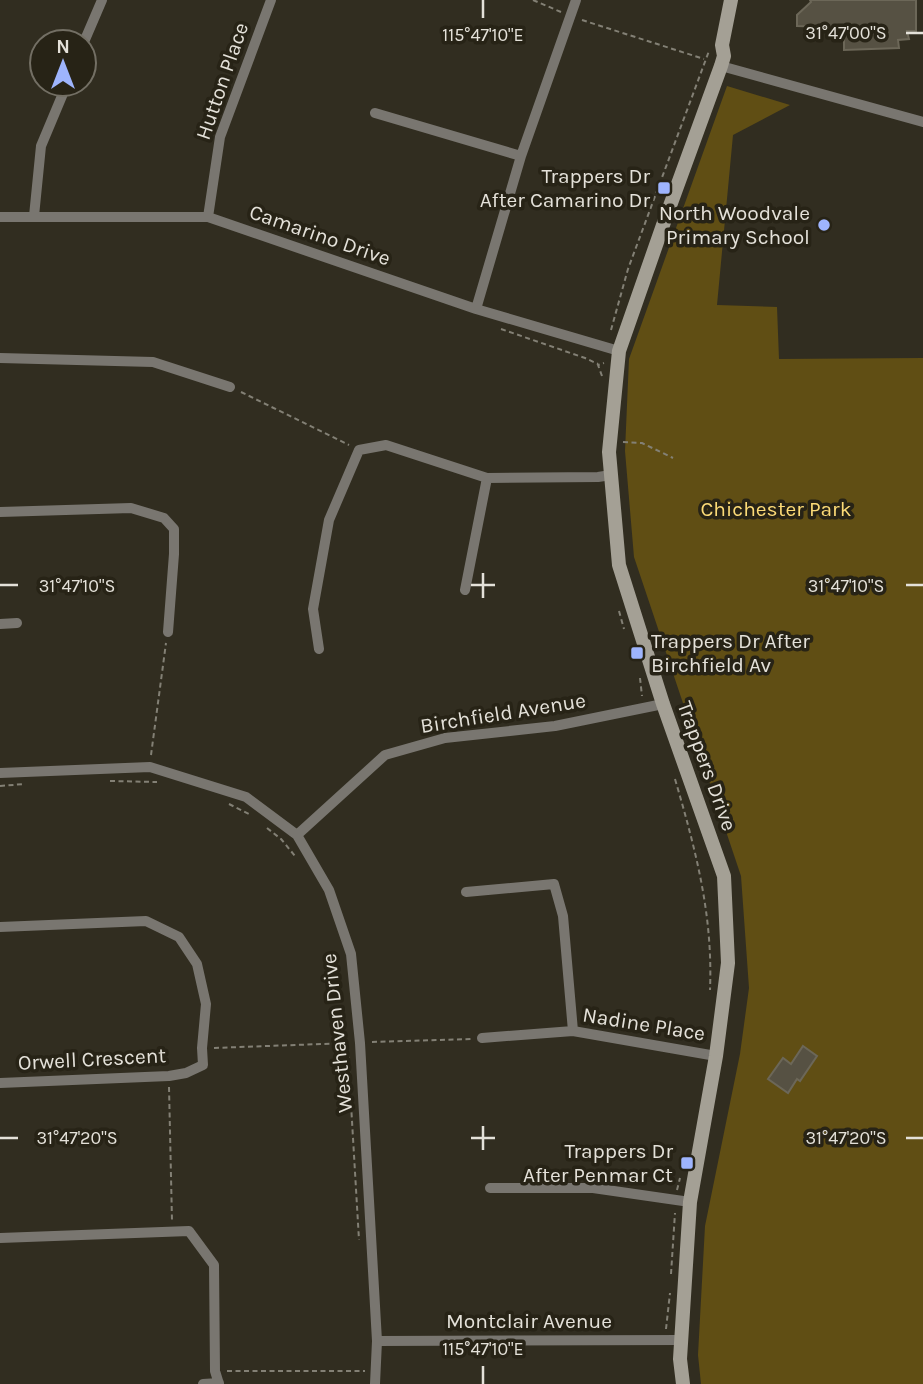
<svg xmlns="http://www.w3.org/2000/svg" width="923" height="1384" viewBox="0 0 923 1384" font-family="Karla,sans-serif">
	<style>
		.green { fill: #604e14 }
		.building { fill: #565143; stroke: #6c6758; stroke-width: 2 }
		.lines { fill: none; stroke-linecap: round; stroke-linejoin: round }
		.path { stroke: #838075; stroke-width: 2; stroke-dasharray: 5 3.5; stroke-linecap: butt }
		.minor { stroke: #797670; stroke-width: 10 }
		.secondary { stroke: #a4a095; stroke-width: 14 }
		.ticks { fill: none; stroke: #e4e1d9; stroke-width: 2.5 }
		.poi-dot { fill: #9eb4fd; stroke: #272316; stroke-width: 2.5 }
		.labels { text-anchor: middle; stroke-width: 7; stroke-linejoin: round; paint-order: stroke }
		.street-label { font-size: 21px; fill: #e4e1d9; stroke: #272316 }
		.poi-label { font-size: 21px; fill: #e4e1d9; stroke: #272316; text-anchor: end }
		.park-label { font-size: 21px; fill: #fcdb77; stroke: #272316 }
		.ticks-label { font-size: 18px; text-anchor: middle; fill: #e4e1d9; stroke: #272316; stroke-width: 7; stroke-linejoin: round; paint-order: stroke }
	</style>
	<rect width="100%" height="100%" fill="#312d20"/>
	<!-- green -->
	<path class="green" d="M727,86L790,105L733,135L717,305L777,307L779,359L923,358V1384H701L698,1355L705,1226L740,1054L749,988L741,876L634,557L625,451L629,359Z"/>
	<!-- building -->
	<path class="building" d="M810,0H916V31H907L909,39L898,40L899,48L844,50V39L829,38V27L797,26V15L811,2Z
		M803,1046L817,1056L800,1081L797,1079L788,1093L768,1079L783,1058L791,1064Z"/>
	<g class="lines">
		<!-- path -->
		<path class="path" d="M533,0L561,12
			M582,20L704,59
			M501,329L585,358L598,364
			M611,330L628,269L709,51
			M602,376L598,365L604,363
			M241,392L349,445
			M623,442L642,443L673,458
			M619,611L624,629
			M640,678L642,696
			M151,755L166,643
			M675,779C696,851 713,915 710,990
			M110,781L157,782
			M0,786L24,784
			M229,804L249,814
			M267,828L281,839L295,856
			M372,1042L471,1039
			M214,1048L348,1043
			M348,1053L359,1240
			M169,1087L172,1221
			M677,1190L680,1178
			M671,1274L675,1213
			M666,1329L670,1293
			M227,1371H365"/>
		<!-- minor -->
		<path class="minor" d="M84,42L102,0
			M721,66L923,122
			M375,113L521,156
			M34,216L41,146L67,84
			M0,217H208L476,309L619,351
			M208,217L220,137L271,0
			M476,309L521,156L576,0
			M0,358L153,362L230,387
			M0,512L131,508L164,518L174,529V554L168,632
			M465,590L487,478
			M0,624L17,623
			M319,649L313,609L329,520L359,450L386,445L487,478L598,477L611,475
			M0,773L150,767L246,797L297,835L329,890L351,954L360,1043L377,1341L375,1384
			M297,835L385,755L445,738L555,726L663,704
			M466,892L554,884L563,916L573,1031
			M0,927L146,921L179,937L197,964L206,1004L202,1048L203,1065L186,1073L169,1076L0,1083
			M482,1038L573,1031L716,1056
			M490,1188H593L690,1202
			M0,1238L189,1231L214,1265L215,1371L219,1384
			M377,1341L681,1340
			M203,1384L219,1383"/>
		<!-- secondary -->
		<path class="secondary" d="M683,1384L680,1359L690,1202L716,1056L728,963L724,876L663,704L619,565L609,452L619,351L663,225L721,66L724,56L722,45L731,0"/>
	</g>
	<!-- ticks -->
	<path class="ticks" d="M483,0V18M906,33H923M483,573V598M0,585H18M471,585H495M906,585H923M483,1126V1150M0,1138H18M471,1138H495M906,1138H923M483,1366V1384"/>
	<!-- markers -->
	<g class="poi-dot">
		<rect x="657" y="181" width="14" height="14" rx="3.5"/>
		<circle cx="824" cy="225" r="7"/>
		<rect x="630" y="646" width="14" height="14" rx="3.5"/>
		<rect x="680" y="1156" width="14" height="14" rx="3.5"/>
	</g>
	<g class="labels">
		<!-- street labels -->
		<g class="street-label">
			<text transform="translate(222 81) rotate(-71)" y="7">Hutton Place</text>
			<text transform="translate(320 235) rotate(19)" y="7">Camarino Drive</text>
			<text transform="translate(503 713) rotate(-9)" y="7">Birchfield Avenue</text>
			<text transform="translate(707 766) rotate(70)" y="7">Trappers Drive</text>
			<text transform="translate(644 1024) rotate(9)" y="7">Nadine Place</text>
			<text transform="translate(337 1033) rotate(-96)" y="7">Westhaven Drive</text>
			<text transform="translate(92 1059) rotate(-3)" y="7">Orwell Crescent</text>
			<text x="529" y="1328">Montclair Avenue</text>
		</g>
		<!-- poi labels -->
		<g class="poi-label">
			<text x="650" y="183">Trappers Dr<tspan x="650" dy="24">After Camarino Dr</tspan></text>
			<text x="810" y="220">North Woodvale<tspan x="810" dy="24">Primary School</tspan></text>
			<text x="651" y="648" text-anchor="start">Trappers Dr After<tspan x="651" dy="24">Birchfield Av</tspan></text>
			<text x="673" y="1158">Trappers Dr<tspan x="673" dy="24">After Penmar Ct</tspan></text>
		</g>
		<!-- park labels -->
		<g class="park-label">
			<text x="776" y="516">Chichester Park</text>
		</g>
	</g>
	<g class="ticks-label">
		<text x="846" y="39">31°47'00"S</text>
		<text x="483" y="41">115°47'10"E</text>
		<text x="77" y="592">31°47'10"S</text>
		<text x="846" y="592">31°47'10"S</text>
		<text x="77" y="1144">31°47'20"S</text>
		<text x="846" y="1144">31°47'20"S</text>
		<text x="483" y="1355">115°47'10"E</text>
	</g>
	<!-- north arrow -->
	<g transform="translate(63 63)"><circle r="33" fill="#272316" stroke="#736f64" stroke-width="2"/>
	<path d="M0-5L12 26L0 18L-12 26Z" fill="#9eb4fd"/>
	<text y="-10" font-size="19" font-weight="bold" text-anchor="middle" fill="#e4e1d9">N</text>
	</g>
</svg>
